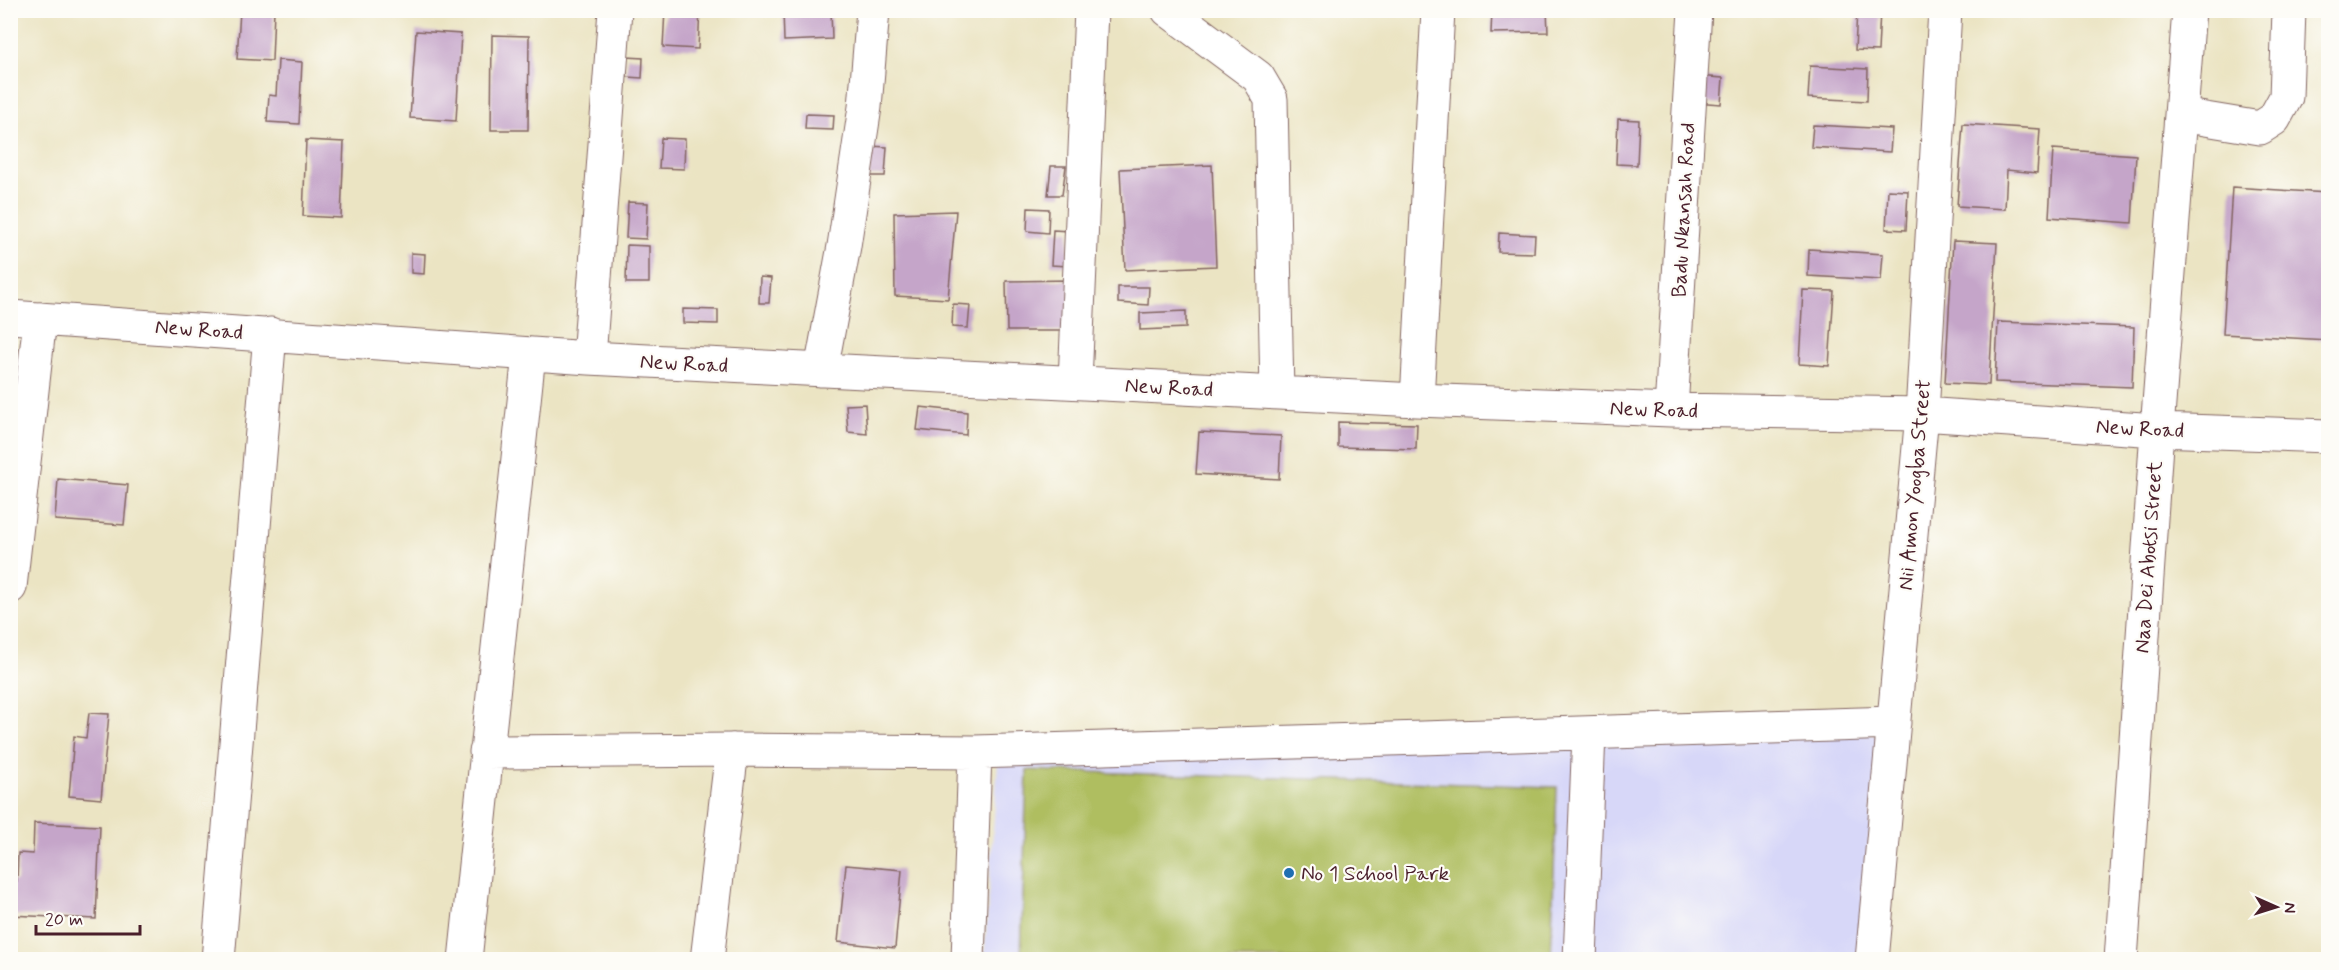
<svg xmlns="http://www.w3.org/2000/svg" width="2339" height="970" viewBox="0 0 2339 970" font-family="Mynerve,sans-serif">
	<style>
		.built { fill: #d7d7f8 }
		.green { fill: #afbe61; stroke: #7c6e46; stroke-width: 1.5 }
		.building { fill: #c5a5c9 }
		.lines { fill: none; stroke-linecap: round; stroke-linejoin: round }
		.minor-casing { stroke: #826460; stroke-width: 35 }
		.minor { stroke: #fff; stroke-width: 33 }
		.poi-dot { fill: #1f6fb2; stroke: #fdfcf7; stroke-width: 2 }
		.labels { text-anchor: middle; stroke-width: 4.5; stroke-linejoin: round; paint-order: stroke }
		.street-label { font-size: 21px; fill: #4a1f2b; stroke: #fdfcf7 }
		.poi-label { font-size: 21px; fill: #4a1f2b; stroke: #fdfcf7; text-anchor: start }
	</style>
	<rect width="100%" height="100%" fill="#fdfcf7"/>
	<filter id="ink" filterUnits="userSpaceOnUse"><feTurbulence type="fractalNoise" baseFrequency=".0167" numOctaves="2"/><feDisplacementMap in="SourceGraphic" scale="12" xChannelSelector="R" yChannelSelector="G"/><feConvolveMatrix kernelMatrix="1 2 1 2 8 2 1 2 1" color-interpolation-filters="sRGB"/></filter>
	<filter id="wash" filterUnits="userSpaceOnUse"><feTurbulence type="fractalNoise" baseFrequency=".008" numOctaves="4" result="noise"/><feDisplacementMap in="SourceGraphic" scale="24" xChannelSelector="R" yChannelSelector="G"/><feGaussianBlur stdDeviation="1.35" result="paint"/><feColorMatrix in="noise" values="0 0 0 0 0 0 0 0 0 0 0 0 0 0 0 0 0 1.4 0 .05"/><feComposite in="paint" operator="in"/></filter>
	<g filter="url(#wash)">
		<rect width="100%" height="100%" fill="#ebe4c3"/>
		<!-- built -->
		<path class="built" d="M1879,734L1858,959L984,960L998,762Z"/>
		<!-- green -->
		<path class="green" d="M1027,770L1557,787L1551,959H1021Z"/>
		<g id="blocks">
			<!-- building -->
			<path class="building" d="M240,10H274L272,61L237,59Z
				M665,10H700L698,49L663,47Z
				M783,10H831L832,39L784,41Z
				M1492,10H1547L1548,32L1491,33Z
				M1857,10H1880L1878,51L1855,50Z
				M416,31L461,34L456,121L410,118Z
				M492,35L529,36L528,130H491Z
				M627,57L643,58L642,78L627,77Z
				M278,60L302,62L299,124L267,122L269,95L276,96Z
				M1810,66L1868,69L1867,101L1808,98Z
				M1696,76L1723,78L1721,104L1694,102Z
				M806,114L834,115L833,130L805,129Z
				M1618,119L1639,120L1637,165L1616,164Z
				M1963,124L2040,129L2037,173L2007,170L2005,209L1957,206Z
				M1813,125L1892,129L1890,152L1811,147Z
				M661,138L685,139L684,169L659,168Z
				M306,140L344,142L341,218L303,216Z
				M870,146L887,147L885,176H869Z
				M2053,149L2136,155L2132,223L2049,217Z
				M1212,165L1216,266L1125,270L1120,169Z
				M1051,166H1066L1062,195H1048Z
				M2232,187L2328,193V340L2223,334Z
				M1888,190L1908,191L1906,230L1886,229Z
				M628,202L648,203L646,239L626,238Z
				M1028,208L1049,209L1048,233L1027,231Z
				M956,211L948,299L895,296L894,213Z
				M1053,230L1069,231L1068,266L1051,265Z
				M1499,233L1535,235L1534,253L1498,252Z
				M1953,241L1997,243L1989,385L1945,383Z
				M627,245L649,246V283H626Z
				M1809,249L1883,254L1881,280L1808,276Z
				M411,253L425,254L424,274L411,273Z
				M760,277L771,278L769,303H759Z
				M1070,280L1071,331H1007L1006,281Z
				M1118,287H1149L1148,305L1118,303Z
				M1803,290L1834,291L1829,366L1799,364Z
				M953,304L970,305L968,328L952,327Z
				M683,309L718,310V324L683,323Z
				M1186,311V328L1140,330V313Z
				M1998,322L2134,327L2132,387L1995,382Z
				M865,404L867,434L848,432L846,405Z
				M920,407L967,412L966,435L917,430Z
				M1338,422L1417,424L1416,449L1338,447Z
				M1199,432L1281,436L1279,479L1196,474Z
				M58,479L128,485L124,525L55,520Z
				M89,713L109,714L101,799L69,796L74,736L86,738Z
				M34,823L100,826L96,919L10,915V881H17L18,853L33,854Z
				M846,865L902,870L895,948L838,942Z"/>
		</g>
	</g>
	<g filter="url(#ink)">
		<use href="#blocks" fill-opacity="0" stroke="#826460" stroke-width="1.5"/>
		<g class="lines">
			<!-- minor casing -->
			<g class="minor-casing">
				<path id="minor" d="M1168,10L1258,77L1271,99L1277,393
					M2181,115L2260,128L2274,119L2286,97L2289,10
					M10,317L589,358L1417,400L1671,410L1922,414L2157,430L2328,436
					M589,358L615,10
					M821,370L844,246L865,107L873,10
					M1075,382L1091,10
					M1417,400L1438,10
					M1671,410L1695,10
					M10,587L40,319
					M486,752L732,750L975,752L1894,723
					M218,960L270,334
					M465,960L529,354
					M707,960L732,750
					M968,960L975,752
					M1580,960L1589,733
					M1872,960L1922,414L1945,10
					M2121,960L2157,430L2189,10"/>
			</g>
			<!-- minor -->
			<use href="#minor" class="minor"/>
		</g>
	</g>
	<!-- markers -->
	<circle class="poi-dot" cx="1289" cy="873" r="6"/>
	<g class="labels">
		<!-- street labels -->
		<g class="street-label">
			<text transform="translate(1683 210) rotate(-87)" y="7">Badu Nkansah Road</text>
			<text transform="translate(199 329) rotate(4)" y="7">New Road</text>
			<text transform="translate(684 363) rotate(3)" y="7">New Road</text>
			<text transform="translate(1169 387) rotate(3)" y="7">New Road</text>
			<text transform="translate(1654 409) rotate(2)" y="7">New Road</text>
			<text transform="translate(2140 428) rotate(3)" y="7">New Road</text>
			<text transform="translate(1914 485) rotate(-85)" y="7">Nii Amon Yoogba Street</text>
			<text transform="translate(2148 557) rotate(-86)" y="7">Naa Dei Abotsi Street</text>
		</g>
		<!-- poi labels -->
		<g class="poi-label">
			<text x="1301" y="880">No 1 School Park</text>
		</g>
	</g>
	<!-- margin -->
	<rect width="2339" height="970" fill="none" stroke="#fdfcf7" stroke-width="36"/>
	<!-- north arrow -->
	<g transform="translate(2276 907) rotate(93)" stroke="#fdfcf7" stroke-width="4.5" paint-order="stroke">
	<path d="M0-4.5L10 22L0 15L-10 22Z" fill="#4a1f2b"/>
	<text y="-9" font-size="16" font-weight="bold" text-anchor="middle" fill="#4a1f2b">N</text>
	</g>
	<!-- scale -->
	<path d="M36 925v9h104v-9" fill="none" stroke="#4a1f2b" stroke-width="3"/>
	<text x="45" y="925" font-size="18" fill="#4a1f2b" stroke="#fdfcf7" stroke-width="4.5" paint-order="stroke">20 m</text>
</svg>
